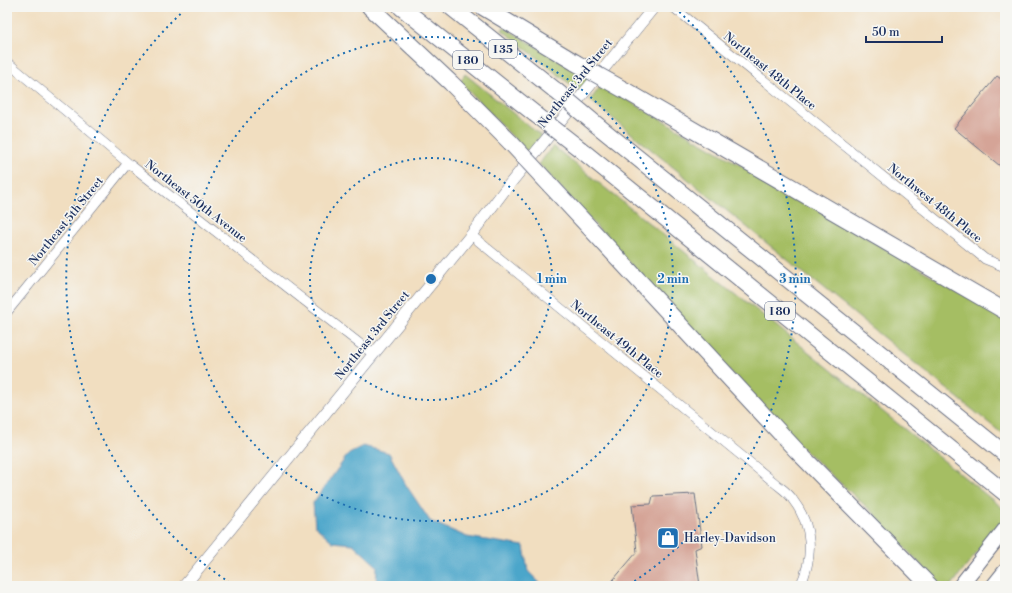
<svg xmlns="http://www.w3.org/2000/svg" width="1012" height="593" viewBox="0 0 1012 593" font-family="'Libre Bodoni',serif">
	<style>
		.green { fill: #a5be64; stroke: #607661 }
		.water { fill: #4ca6ca; stroke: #346a94 }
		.building { fill: #d5a497 }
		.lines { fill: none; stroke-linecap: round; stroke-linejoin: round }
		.minor-casing { stroke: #666c80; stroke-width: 10 }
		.tertiary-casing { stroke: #666c80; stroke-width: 12 }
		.primary-casing { stroke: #666c80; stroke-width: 16 }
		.motorway-casing { stroke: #666c80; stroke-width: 18 }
		.minor { stroke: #fff; stroke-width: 9 }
		.tertiary { stroke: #fff; stroke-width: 11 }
		.primary { stroke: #fff; stroke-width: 14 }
		.motorway { stroke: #fff; stroke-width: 16 }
		.motorway-bridge-casing { stroke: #666c80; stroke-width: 18; stroke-linecap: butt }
		.motorway-bridge { stroke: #fff; stroke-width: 16 }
		.ring { fill: none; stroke: #1f6fb2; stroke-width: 2; stroke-dasharray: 2 4 }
		.labels { text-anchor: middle; stroke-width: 3; stroke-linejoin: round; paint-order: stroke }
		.shield { fill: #f6f6f2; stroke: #5d6b8a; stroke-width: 1 }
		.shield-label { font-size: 11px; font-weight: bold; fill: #1b2f5e }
		.street-label { font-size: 12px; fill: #1b2f5e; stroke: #f6f6f2 }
		.poi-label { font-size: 12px; fill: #1b2f5e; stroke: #f6f6f2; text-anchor: start }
		.centre { fill: #1f6fb2; stroke: #f6f6f2; stroke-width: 2 }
		.ring-label { font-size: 12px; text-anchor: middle; font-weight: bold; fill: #1f6fb2; stroke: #f6f6f2; stroke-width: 3; stroke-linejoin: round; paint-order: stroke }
	</style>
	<rect width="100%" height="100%" fill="#f6f6f2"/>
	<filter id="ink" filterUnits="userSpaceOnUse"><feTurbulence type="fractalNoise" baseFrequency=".025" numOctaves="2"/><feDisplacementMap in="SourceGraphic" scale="8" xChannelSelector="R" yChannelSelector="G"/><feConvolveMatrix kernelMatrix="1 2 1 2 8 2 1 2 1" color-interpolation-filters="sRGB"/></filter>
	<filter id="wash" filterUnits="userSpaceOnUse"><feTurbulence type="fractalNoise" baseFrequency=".012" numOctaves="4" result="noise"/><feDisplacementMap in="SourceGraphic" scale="16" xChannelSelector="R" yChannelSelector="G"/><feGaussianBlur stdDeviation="0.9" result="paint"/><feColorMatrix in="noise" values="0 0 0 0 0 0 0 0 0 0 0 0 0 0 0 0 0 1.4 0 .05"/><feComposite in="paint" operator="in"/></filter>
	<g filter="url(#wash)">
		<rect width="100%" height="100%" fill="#f1dec0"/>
		<!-- green -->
		<path class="green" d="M504,27L590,79L580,92L502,30Z
			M465,74L541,136L528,153L460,82Z
			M602,85L1005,318V436L590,100Z
			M553,146L1005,510V517L951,586H940L872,512L791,438L539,164Z"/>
		<!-- water -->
		<path class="water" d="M363,446L389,453L406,485L430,521L467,537L524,546L528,571L543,586H376L377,566L353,544L333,542L315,526L313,503L349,453Z"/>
		<g id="blocks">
			<!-- building -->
			<path class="building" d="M997,76L1005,82V170L954,128Z
				M695,494L702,546L695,549L700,586H608L637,552L632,505L651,504L653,496Z"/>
		</g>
	</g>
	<g filter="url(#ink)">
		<use href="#blocks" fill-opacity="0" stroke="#666c80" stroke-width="1"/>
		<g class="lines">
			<!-- minor casing -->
			<g class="minor-casing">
				<path id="minor" d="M673,7L985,259L1005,267
					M7,62L128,163L373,354
					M471,235L775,483C781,488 789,493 793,500C813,526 814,557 800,586
					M7,312L128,163"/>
			</g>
			<!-- tertiary casing -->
			<g class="tertiary-casing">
				<path id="tertiary" d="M184,586L471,235L504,191L654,7"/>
			</g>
			<!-- primary casing -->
			<g class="primary-casing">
				<path id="primary" d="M960,586L1005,529
					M993,586L1005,571"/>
			</g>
			<!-- motorway casing -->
			<g class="motorway-casing">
				<path id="motorway" d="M370,7L451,83L511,143
					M401,7L535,114
					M451,7L555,90
					M483,7L576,63
					M626,91L1005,311
					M598,126L1005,454
					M580,149L1005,493
					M550,185L797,451L930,586"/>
			</g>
			<!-- minor -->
			<use href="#minor" class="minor"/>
			<!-- tertiary -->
			<use href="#tertiary" class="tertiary"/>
			<!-- primary -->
			<use href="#primary" class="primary"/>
			<!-- motorway -->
			<use href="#motorway" class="motorway"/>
			<!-- motorway-bridge casing -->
			<g class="motorway-bridge-casing">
				<path id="motorway-bridge" d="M576,63L626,91
					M555,90L598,126
					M535,114L580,149
					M511,143L550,185"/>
			</g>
			<!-- motorway-bridge -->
			<use href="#motorway-bridge" class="motorway-bridge"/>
		</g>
	</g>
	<!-- distance rings -->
	<g class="ring">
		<circle cx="431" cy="279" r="121"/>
		<circle cx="431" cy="279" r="242"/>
		<path d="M235 586A364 364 0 0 1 187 8M675 8A364 364 0 0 1 627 586"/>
	</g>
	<!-- icons -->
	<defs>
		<g id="shop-square" transform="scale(1.15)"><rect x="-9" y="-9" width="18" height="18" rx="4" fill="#1f6fb2" stroke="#f6f6f2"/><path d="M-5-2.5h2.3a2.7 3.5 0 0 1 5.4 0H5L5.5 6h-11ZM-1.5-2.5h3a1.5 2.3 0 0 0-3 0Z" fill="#fff"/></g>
	</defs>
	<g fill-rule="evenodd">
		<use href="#shop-square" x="668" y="538"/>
	</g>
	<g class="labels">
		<!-- shield labels -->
		<g class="shield">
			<rect x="489" y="40" width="28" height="18" rx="3"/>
			<rect x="453" y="51" width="30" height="18" rx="3"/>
			<rect x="765" y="302" width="30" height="18" rx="3"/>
		</g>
		<g class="shield-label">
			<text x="503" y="53">I 35</text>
			<text x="468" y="64">I 80</text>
			<text x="780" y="315">I 80</text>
		</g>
		<!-- street labels -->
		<g class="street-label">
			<text transform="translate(770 71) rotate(39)" y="4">Northeast 48th Place</text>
			<text transform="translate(575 83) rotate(-51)" y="4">Northeast 3rd Street</text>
			<text transform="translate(196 201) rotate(38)" y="4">Northeast 50th Avenue</text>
			<text transform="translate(935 203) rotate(39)" y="4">Northwest 48th Place</text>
			<text transform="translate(66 221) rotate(-51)" y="4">Northeast 5th Street</text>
			<text transform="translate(372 335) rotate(-51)" y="4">Northeast 3rd Street</text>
			<text transform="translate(617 339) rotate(39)" y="4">Northeast 49th Place</text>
		</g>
		<!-- poi labels -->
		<g class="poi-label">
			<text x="684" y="542">Harley-Davidson</text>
		</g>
	</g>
	<circle cx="431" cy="279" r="6" class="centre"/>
	<g class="ring-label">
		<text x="552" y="283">1 min</text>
		<text x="673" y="283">2 min</text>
		<text x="795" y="283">3 min</text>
	</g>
	<!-- margin -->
	<rect width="1012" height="593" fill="none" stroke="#f6f6f2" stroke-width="24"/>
	<!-- scale -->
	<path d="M866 36v6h76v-6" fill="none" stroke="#1b2f5e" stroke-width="2"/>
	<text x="872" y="36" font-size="12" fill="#1b2f5e" stroke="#f6f6f2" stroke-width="3" paint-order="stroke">50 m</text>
</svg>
